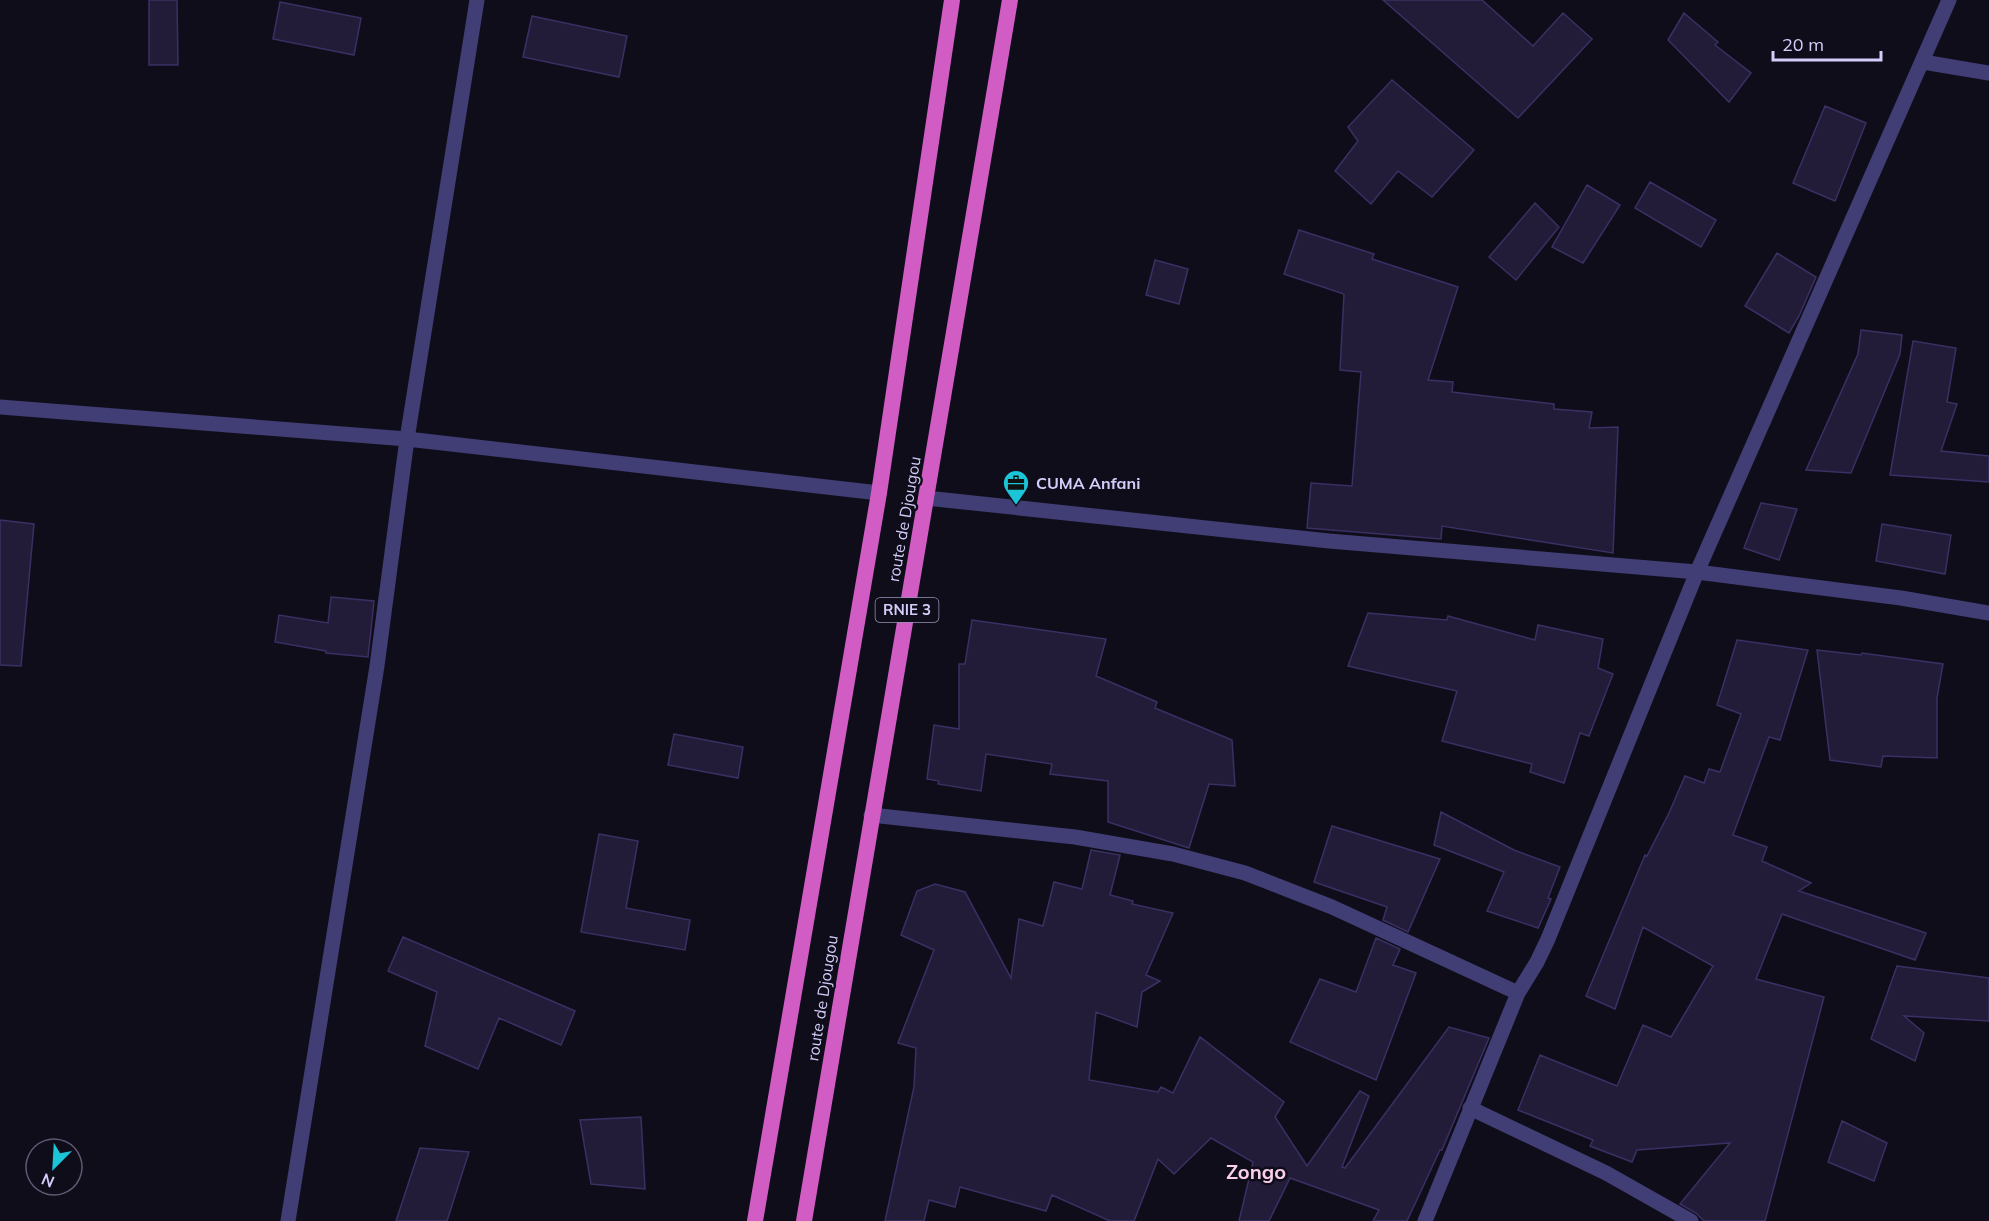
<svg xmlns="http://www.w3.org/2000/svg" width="1989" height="1221" viewBox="0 0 1989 1221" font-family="Mulish,sans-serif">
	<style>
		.building { fill: #221c39; stroke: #3a3063; stroke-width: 1.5 }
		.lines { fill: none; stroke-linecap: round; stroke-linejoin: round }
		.minor { stroke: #403e74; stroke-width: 15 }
		.trunk { stroke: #d15cc4; stroke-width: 16 }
		.labels { text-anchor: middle; stroke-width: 5; stroke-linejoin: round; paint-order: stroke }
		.shield { fill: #100d1b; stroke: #9893b6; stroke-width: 1.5 }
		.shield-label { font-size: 15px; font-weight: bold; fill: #d2cdf9 }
		.poi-label { font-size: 16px; font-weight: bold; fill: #d2cdf9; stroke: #100d1b; text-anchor: start }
		.street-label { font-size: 16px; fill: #d2cdf9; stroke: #100d1b }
		.quarter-label { font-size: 20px; font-weight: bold; fill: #f9cfea; stroke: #100d1b }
	</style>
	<rect width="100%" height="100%" fill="#100d1b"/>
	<!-- building -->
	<path class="building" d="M149,0H177L178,65H149Z
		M1383,0H1482L1533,46L1563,13L1592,39L1518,118Z
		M280,2L361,18L354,55L273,39Z
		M1684,13L1718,42L1715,45L1751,73L1729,102L1668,40Z
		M532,16L627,36L619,77L523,57Z
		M1392,80L1474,150L1432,197L1398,171L1371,204L1335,171L1358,141L1348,127Z
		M1825,106L1866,123L1835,201L1793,183Z
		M1650,182L1716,220L1701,247L1635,208Z
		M1587,185L1620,205L1583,263L1552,247Z
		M1535,203L1559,227L1516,280L1489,257Z
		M1299,230L1374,254L1372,259L1458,287L1428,380L1453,382L1452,392L1554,404V409L1592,412L1589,428L1618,427L1613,553L1442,526L1441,539L1307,528L1311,483L1352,486L1361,372L1340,370L1344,294L1284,274Z
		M1777,253L1816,277L1799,316L1789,333L1745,306Z
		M1155,260L1188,269L1179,304L1146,295Z
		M1861,330L1902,335L1900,354L1851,473L1806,470L1858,354Z
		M1913,341L1956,348L1947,402L1957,404L1941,451L1989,456V482L1890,475Z
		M1761,503L1797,509L1779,560L1744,548Z
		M0,520L34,524L21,666L0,665Z
		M1882,524L1951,535L1945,574L1876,561Z
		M331,597L374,601L368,657L326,653V651L275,642L279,615L328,623Z
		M1368,613L1447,620L1448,616L1535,640L1538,625L1603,639L1598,668L1613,674L1589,736L1580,733L1564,783L1530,772L1532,764L1442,741L1457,691L1348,666Z
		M972,620L1106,639L1096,676L1157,702L1155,708L1232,740L1235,786L1209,784L1189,848L1108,822V781L1050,774L1052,764L986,754L981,791L938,784L939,781L927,779L934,725L959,729V664H965Z
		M1737,640L1808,650L1780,740L1769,737L1733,835L1767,847L1762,861L1811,883L1799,891L1926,933L1915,960L1782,914L1756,979L1824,997L1765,1221H1704L1696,1213L1680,1204L1730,1143L1637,1150L1632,1162L1590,1146L1593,1140L1518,1110L1540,1055L1617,1086L1643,1025L1671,1037L1713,966L1643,927L1615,1009L1586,996L1645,855L1647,856L1669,813L1685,776L1704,783L1709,769L1720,772L1741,714L1717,705Z
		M1817,650L1861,655L1862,653L1943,664L1937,698V758L1883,756L1881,767L1830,760Z
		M674,734L743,747L738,778L668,765Z
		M1441,812L1514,850L1560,867L1548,898L1551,899L1538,928L1487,911L1504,872L1434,845Z
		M1332,826L1440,859L1408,932L1383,920L1387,907L1314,882Z
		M599,834L638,841L626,908L690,920L685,950L581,932Z
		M1091,850L1120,855L1110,895L1133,901L1132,904L1173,913L1146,975L1160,981L1142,992L1137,1027L1096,1012L1089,1080L1158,1092L1161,1087L1173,1093L1200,1037L1284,1102L1275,1117L1307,1166L1360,1091L1369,1096L1342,1167L1345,1168L1449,1027L1489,1038L1442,1150H1440L1407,1221H1373L1379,1210L1290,1178L1269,1221H1239L1253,1162L1211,1138L1174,1174L1158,1159L1134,1221H1110L1052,1195L1046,1211L960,1187L955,1207L929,1200L924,1221H885L914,1087L916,1048L898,1043L934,950L901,935L917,891L935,884L965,892L1011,978L1019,919L1043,926L1054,882L1082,889Z
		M403,937L575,1011L561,1045L499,1018L478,1069L425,1046L437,992L388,971Z
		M1376,938L1400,949L1393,965L1416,973L1376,1080L1290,1042L1320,979L1356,992Z
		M1897,966L1989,978V1021L1904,1016L1924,1033L1915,1061L1871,1039Z
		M641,1117L645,1189L591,1184L580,1120Z
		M1842,1121L1887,1143L1874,1181L1828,1162Z
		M420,1148L469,1152L447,1221H396Z"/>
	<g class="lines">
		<!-- minor -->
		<path class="minor" d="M1923,62L1989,73
			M0,407L407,439L879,493
			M926,498L1329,541L1697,572L1901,598L1989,613
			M871,815L1075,837L1173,854L1245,873L1332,907L1518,993
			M1470,1108L1606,1173L1691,1221
			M288,1221L377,666L407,439L477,0
			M1425,1221L1518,993L1537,962L1548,939L1697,572L1949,0"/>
		<!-- trunk -->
		<path class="trunk" d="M755,1221L879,493L952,0
			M804,1221L1010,0"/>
	</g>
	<!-- icons -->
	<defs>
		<g id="office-pin" transform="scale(1.35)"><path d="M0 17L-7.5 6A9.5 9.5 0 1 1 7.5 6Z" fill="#1bc5d7" stroke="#100d1b"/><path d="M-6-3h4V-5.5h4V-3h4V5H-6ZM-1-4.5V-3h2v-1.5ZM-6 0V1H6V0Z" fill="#111"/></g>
	</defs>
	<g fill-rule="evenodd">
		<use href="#office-pin" x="1016" y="483"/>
	</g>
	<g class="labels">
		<!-- shield labels -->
		<rect class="shield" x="875.5" y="598" width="63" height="24" rx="4.5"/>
		<g class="shield-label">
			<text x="907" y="615">RNIE 3</text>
		</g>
		<!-- poi labels -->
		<g class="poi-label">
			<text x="1036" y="489">CUMA Anfani</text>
		</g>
		<!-- street labels -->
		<g class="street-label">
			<text transform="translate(904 519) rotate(-80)" y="6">route de Djougou</text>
			<text transform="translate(822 998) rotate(-81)" y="6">route de Djougou</text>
		</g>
		<!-- quarter labels -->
		<g class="quarter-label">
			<text x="1256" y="1179">Zongo</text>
		</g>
	</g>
	<!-- north arrow -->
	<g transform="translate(54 1167) rotate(204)"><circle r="28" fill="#100d1b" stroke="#5e5a74" stroke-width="1.5"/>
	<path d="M0-4.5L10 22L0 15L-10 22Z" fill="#1bc5d7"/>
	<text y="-9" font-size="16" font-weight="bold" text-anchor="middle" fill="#d2cdf9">N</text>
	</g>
	<!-- scale -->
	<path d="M1773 51v9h108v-9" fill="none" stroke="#d2cdf9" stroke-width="3"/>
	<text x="1782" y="51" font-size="18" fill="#d2cdf9" stroke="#100d1b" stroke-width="4.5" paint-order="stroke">20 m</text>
</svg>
